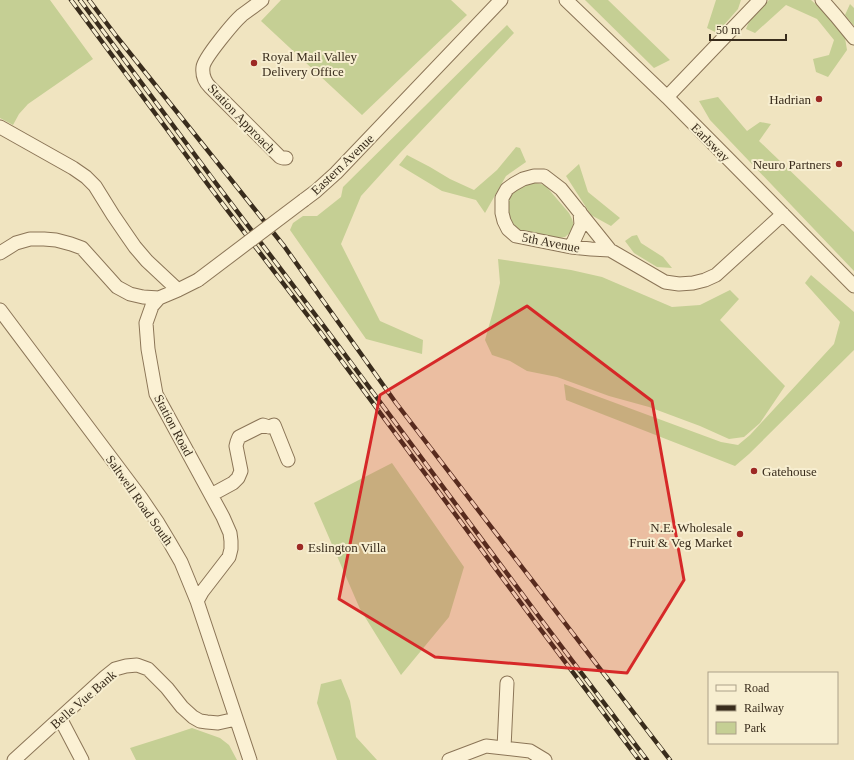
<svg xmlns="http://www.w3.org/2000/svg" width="854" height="760" viewBox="0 0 854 760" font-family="'Times New Roman',serif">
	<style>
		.green { fill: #c5cf94 }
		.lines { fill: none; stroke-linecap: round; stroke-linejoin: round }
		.minor-casing { stroke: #8b7557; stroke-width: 15 }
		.minor { stroke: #fbf1d4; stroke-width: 13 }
		.rail-casing { stroke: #392c1c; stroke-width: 4.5 }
		.rail { stroke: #f7eed0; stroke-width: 3; stroke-dasharray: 9; stroke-linecap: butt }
		.minor-bridge-casing { stroke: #8b7557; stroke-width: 15; stroke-linecap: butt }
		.minor-bridge { stroke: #fbf1d4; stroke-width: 13 }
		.marked { fill: #d62828; fill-opacity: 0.2; stroke: #d62828; stroke-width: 3; stroke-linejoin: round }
		.poi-dot { fill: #9d2924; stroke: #f7eed0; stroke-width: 1.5 }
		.labels { text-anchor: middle; stroke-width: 4; stroke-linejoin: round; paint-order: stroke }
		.poi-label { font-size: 13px; fill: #392c1c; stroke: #f7eed0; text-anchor: start }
		.street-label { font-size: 13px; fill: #392c1c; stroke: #f7eed0 }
	</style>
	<rect width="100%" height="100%" fill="#f0e4c0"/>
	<!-- green -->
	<path class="green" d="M0,0H50L93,59L28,104L19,114L13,125L0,118Z
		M281,0H451L467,15L362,115L261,21Z
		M585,0H608L670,60L654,68Z
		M716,0H741L738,9L717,33L707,28Z
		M769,0H811L832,19L845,38L847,50L828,77L816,72L813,59L829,55L834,40L817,19L786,5L755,33L746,29L750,19Z
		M850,4L854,8V26L845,15Z
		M507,25L514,33L400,153L361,196L341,244L380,321L423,340L422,354L366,339L290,230L293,223L303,216H317L341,197L343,187Z
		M718,97L747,131L760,122L771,124L759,141L854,232V271L710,120L699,101Z
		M516,147L520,148L526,162L506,176L485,213L476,200L442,191L399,165L407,155L430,167L450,179L474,190L497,170Z
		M579,164L588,192L620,218L611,226L591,215L566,176Z
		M528,183H536L545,185L569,213L572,219L574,226L572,231L565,237L558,238L521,231L516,227L510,220L508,211V201L512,193Z
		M637,235L641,243L663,257L672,268L657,267L634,253L625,241L632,236Z
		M498,259L571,270L602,277L672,307L700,305L730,290L739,299L720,320L785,386L760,423L744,437L729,439L700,426L649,407L609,396L557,377L527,371L510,361L492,355L485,340L494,308L500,283Z
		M811,275L854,312V350L749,454L735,466L566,400L564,384L721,442L738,445L750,435L834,344L840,322L805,283Z
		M392,463L464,567L449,617L401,675L360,609L314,503Z
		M341,679L350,701L356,737L377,760H337L317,703L321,684Z
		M192,728L220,738L229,745L237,760H136L130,748L171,735Z"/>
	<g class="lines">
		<!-- minor casing -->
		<g class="minor-casing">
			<path id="minor" d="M262,0C256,5 249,10 242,15C234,22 204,58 203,67C202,75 205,82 210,87L280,157L283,158H286
				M566,0L667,97L854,286
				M822,0L836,16L854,38
				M667,97L760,0
				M0,127L73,168L86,177L95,186L113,215L126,234L135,247L147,261L178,290
				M304,200L316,191L336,173L501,0
				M571,247L581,225L580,212
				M610,250L591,249L571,247L516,236L508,229L504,221L502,213V198L507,189L514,184L523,179L534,176H544L561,189L610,250L665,282L679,284L693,283L705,280L716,275L783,214
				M0,253L16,243L30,239H44L56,240L71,244L82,248L117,287L130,294L143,297L159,298L178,290L198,280
				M159,298L152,306L146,323L148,349L156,394L223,517L230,533L231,541V549L229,557L202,592L197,601
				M0,310L141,498L158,523L170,543L181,562L197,601L250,760
				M211,495L233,483L238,478L241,471L236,446L237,442L239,437L263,425L269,427L274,425L288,460
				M60,718L82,760
				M504,748L507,683
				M14,760L105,677L115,669L126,666L137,665L148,669L167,688L182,707L193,717L200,721L207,722L218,723L236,719
				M449,760L486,746L530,751L545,760"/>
		</g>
		<!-- minor -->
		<use href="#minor" class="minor"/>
		<!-- rail casing -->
		<g class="rail-casing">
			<path id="rail" d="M71,0L209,186L321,333L535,622L639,760
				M80,0L215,182L326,329L540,618L647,760
				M89,0L117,37L284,246L396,403L670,760"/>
		</g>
		<!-- rail -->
		<use href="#rail" class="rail"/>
		<!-- minor-bridge casing -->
		<g class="minor-bridge-casing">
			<path id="minor-bridge" d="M198,280L304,200"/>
		</g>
		<!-- minor-bridge -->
		<use href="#minor-bridge" class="minor-bridge"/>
	</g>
	<!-- marked area -->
	<path class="marked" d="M527,306L652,401L684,580L627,673L435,657L339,599L380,395Z"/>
	<!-- markers -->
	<g class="poi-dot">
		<circle cx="254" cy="63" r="4"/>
		<circle cx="819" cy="99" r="4"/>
		<circle cx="839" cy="164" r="4"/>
		<circle cx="754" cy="471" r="4"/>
		<circle cx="740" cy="534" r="4"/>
		<circle cx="300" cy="547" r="4"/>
	</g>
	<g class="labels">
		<!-- poi labels -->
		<g class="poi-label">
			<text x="262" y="61">Royal Mail Valley<tspan x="262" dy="15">Delivery Office</tspan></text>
			<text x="811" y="104" text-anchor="end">Hadrian</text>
			<text x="831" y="169" text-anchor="end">Neuro Partners</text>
			<text x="762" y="476">Gatehouse</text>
			<text x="732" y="532" text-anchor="end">N.E. Wholesale<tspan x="732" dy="15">Fruit &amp; Veg Market</tspan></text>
			<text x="308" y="552">Eslington Villa</text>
		</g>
		<!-- street labels -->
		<g class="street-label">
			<text transform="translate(242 118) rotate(46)" y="5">Station Approach</text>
			<text transform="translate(711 142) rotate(45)" y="5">Earlsway</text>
			<text transform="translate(342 164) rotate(-44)" y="5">Eastern Avenue</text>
			<text transform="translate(551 242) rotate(11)" y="5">5th Avenue</text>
			<text transform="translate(174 425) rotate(62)" y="5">Station Road</text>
			<text transform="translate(140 500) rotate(55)" y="5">Saltwell Road South</text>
			<text transform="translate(83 699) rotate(-41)" y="5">Belle Vue Bank</text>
		</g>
	</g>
	<!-- legend -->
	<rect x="708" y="672" width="130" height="72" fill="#f7eed0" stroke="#aba088"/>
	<rect x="716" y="685" width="20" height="6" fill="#fbf1d4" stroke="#aba088"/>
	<text x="744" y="692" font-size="12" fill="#392c1c">Road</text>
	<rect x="716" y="705" width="20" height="6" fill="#392c1c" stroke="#aba088"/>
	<text x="744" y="712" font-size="12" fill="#392c1c">Railway</text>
	<rect x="716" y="722" width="20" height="12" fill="#c5cf94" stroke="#aba088"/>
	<text x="744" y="732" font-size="12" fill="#392c1c">Park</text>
	<!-- scale -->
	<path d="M710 34v6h76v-6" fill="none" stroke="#392c1c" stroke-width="2"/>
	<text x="716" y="34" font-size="12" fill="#392c1c" stroke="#f7eed0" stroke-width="3" paint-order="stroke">50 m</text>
</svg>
